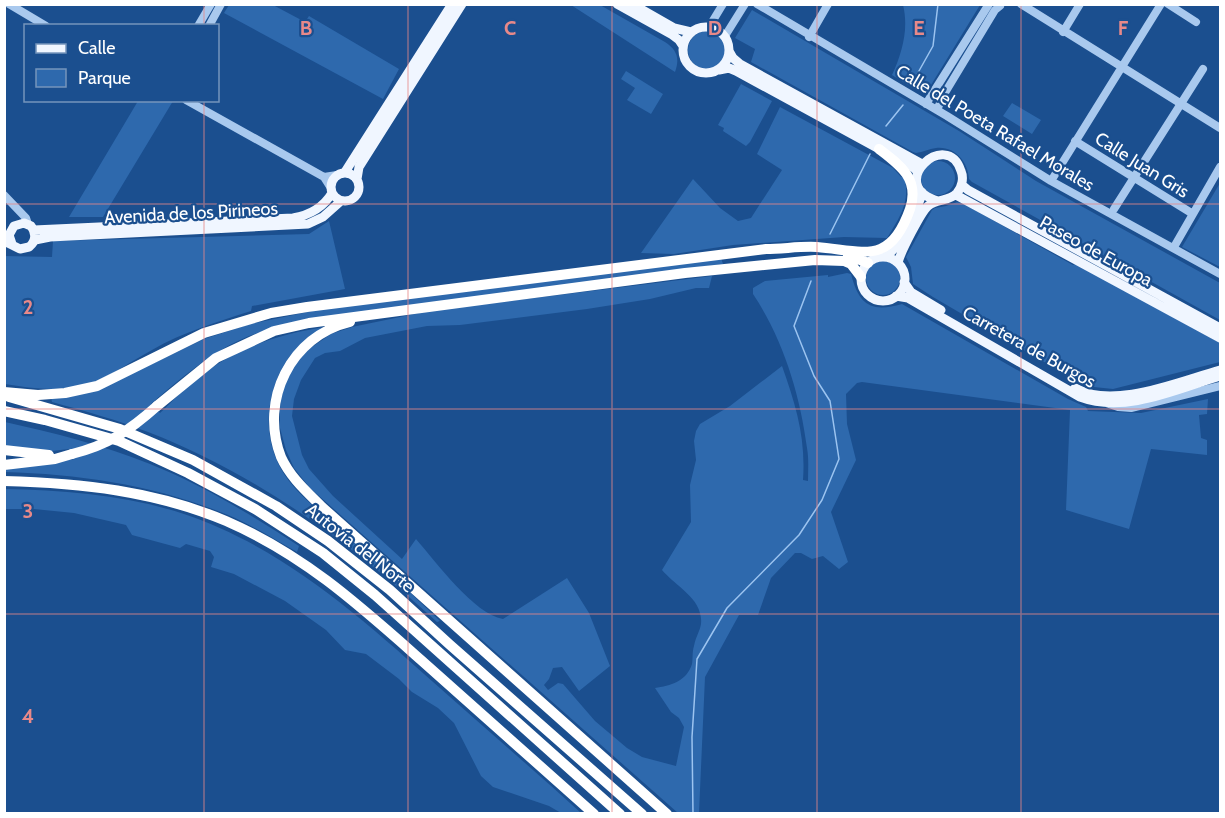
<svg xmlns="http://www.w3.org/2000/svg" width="1225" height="818" viewBox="0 0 1225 818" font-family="Cabin,sans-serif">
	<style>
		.green { fill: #2e69ad }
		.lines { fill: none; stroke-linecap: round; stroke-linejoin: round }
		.stream { stroke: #9cc4f0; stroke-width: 1.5 }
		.minor { stroke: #a9c9ee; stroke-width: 8 }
		.major { stroke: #f0f6ff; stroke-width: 9 }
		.highway { stroke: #fff; stroke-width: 10 }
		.highway-bridge { stroke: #fff; stroke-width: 10 }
		.grid { fill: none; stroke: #e88989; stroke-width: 1.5; stroke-opacity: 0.55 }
		.labels { text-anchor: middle; stroke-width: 4.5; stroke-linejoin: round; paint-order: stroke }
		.street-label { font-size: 18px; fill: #fff; stroke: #1b4f8f }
		.grid-label { font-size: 20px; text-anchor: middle; font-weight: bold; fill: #e88989; stroke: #1b4f8f; stroke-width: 4.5; stroke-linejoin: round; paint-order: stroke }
	</style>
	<rect width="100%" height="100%" fill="#1b4f8f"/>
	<!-- green -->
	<path class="green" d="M273,5L305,22L309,16L399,69L383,99L224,13L229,5Z
		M571,5H600L665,42C677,50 680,58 675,72Z
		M903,5H980L931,85L926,83L922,89L916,87L914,89L892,75C902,53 909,29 903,5Z
		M752,10L959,131L1036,181L1220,283V320L972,182L969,179C968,162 955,146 936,148C929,149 923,152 916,153L913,152L751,62L755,49L735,38Z
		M688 50a19 19 0 1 1 38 0a19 19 0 1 1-38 0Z
		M626,71L663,94L651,114L627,100L635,88L621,79Z
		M741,84L772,101L750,142L746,146L723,131L724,128L718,125Z
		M138,101H173L103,217H69Z
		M1012,103L1041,120L1032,134L1003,116Z
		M780,107L893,168L901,177H904C911,201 900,217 887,238L844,237L733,245L674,254L641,253L693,179L720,208L738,221L751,218L782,170L757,154Z
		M921 178a17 17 0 1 1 34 0a17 17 0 1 1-34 0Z
		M1220,183V267L1182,247Z
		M957,202L962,203L1073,265L1076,264L1220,343V362L1113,389L1094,387L1075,380L933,297L913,284L911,267L906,257L932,210L935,208L946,206Z
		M329,221L345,289L252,306L251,311C217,322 183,332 152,350C133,360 116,373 96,381C66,393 35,389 5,384L4,256L52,257L53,241L309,234Z
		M721,258L723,264L289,323C276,327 262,331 249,336C212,351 181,378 151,404L160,413C173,401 184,388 198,378C235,348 279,334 325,327C312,336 296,347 287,360C266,392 262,435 281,469C297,497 329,518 353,539C383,566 411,594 440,621L437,622C352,544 257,474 148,432C117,420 85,411 52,402L51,398L100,389L204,339L250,324L322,309Z
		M866 278a17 17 0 1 1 34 0a17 17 0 1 1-34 0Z
		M847,273L851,274C859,305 871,313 902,304L1068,399L1086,407L1088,411L1141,413L1208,399L1207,414L1199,415L1201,438L1207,440V455L1151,449L1129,529L1066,510L1070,410L862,382L857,383L846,394L847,424L856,460L831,512L848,562L839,569L823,556L812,559L801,553H795L771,578L758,615H739L705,677L699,813H678L310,488L294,468L286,450L280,428V408L283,387L292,367L309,349L331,334L352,327L429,311L712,276L709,288H696L650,299L587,309L460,325L427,326L365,338L340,351L325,353L315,358L301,380L294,399L292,416L302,455L309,469L333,496L402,559L416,539C436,562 474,614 503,619L567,578L589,613L610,666L579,691L562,667L553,668L549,679L544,685L548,690L558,683L563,684L595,721L627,748L642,757L676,766L684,727L679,718L671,712L655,688C670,686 687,681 692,664C693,659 692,652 694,646C697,631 705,627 699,610C694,595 673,583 662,570L691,522L690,485L696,460L694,441L696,431L700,424L730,406L782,366C796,405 806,439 803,480L808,481C808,470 809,459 807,448C800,394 783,339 753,294V288L765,281L828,275V277Z
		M5,422C54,433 103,445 150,464C203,485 251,515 299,546L297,552C275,540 252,525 228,515C158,486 81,474 5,472V469L75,459L69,449L52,451L5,447Z
		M4,489C65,490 126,495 184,514C285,548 364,620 441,689C488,731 535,771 581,813H561L549,806L493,787L481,776L454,723L438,708L412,692L399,679L366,654L345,650L326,630L285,601L234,574L211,567L214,557L210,551L186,544L180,548L132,535L126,525L74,513L34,509H5Z"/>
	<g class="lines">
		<!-- stream -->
		<path class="stream" d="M915,78L933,46L938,4
			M886,126L903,105
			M830,234L870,154
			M693,814L692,737L697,659L727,608L799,535L822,500L839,459L830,401L814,376L794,326L811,281"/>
		<!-- minor -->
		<path class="minor" d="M9,4L46,26
			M757,4L947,116L1051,181L1220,274
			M1021,4L1220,128
			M1168,4L1196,22
			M198,26L211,4
			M209,26L221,4
			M709,27L723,4
			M1063,32L1080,4
			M725,36L745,4
			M809,37L828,4
			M186,100L324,177L331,188
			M926,104L989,4
			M937,110L943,96L995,10L1000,6
			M1075,141L1193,214
			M324,177L337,175
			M1051,181L1161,4
			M4,195L26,218L28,224
			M1114,209L1203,69
			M1174,247L1220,167
			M1109,404L1118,407L1131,408L1220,386"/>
		<!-- major -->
		<path class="major" d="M617,4L671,34L679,40L683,46
			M632,4L674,28L691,32
			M683 50a23 23 0 1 1 46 0a23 23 0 1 1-46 0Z
			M729,51L733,58L740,64L922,164
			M719,70L729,68L736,71L914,168L918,172
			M345,172L452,4
			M331 187a14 14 0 1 1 28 0a14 14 0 1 1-28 0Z
			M357,179L359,167L462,4
			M962,185L968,190L1220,328
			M956,195L1220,338
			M34,230L293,218C310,215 323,208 332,193
			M35,240L50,237L308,224L323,217L341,201
			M4,241L20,249L29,247C36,241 37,234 31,226L24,223L14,226L9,235L12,244
			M885,257C899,249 919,208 922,192
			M861 279a22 22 0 1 1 44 0a22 22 0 1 1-44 0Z
			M898,263C900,253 921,212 928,206C937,198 949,202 957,193C962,187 964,178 961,171C947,127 884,185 938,201
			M904,282L911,292L941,310
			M896,296L908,298L1080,397C1125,414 1177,389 1220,376
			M1075,388C1113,410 1180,381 1220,370"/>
		<!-- highway -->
		<path class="highway" d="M848,255L868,263
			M350,322C291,336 259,400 281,457C290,477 306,491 322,507L667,814
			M4,392L38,395L65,393L97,386L204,333L271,313L307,307L766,249C783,249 800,246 817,247C864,251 890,266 910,209C920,179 900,165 879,149
			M9,397L120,429L193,460L276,506L328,541L390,590L449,644L642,814
			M157,406L216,358L274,331L309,323L685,273L815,260L844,261L851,264L861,277
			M4,411L45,420L119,441L188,473L255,509L323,553L375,595L620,814
			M4,450L49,455
			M4,465L55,459L72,454
			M4,481C81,483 155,491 226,521C304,555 359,605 421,660C479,711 536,763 594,814"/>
		<!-- highway-bridge -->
		<path class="highway-bridge" d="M72,454C108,445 129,431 157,406"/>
	</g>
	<!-- grid -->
	<path class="grid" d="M204,4V26M408,4V814M612,4V814M817,4V814M1021,4V814M204,100V814M4,204H1220M4,409H1220M4,614H1220"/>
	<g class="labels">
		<!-- street labels -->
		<g class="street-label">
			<text transform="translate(995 128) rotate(31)" y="6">Calle del Poeta Rafael Morales</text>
			<text transform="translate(1142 165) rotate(32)" y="6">Calle Juan Gris</text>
			<text transform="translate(191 213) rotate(-3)" y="6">Avenida de los Pirineos</text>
			<text transform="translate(1096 251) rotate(29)" y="6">Paseo de Europa</text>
			<text transform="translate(1029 347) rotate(29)" y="6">Carretera de Burgos</text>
			<text transform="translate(360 548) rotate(38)" y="6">Autovía del Norte</text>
		</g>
	</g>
	<g class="grid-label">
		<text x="306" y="35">B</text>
		<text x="510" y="35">C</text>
		<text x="715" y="35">D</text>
		<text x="919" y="35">E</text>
		<text x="1123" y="35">F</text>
		<text x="28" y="314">2</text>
		<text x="28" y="518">3</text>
		<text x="28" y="723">4</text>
	</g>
	<!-- border -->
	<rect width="1225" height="818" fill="none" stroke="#ffffff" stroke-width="12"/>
	<!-- legend -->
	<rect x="24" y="24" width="195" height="78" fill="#1b4f8f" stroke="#7695bc" stroke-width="1.5"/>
	<rect x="36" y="44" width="30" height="9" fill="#f0f6ff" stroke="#7695bc" stroke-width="1.5"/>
	<text x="78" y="54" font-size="18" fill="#ffffff">Calle</text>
	<rect x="36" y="69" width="30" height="18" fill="#2e69ad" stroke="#7695bc" stroke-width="1.5"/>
	<text x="78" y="84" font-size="18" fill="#ffffff">Parque</text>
</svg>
